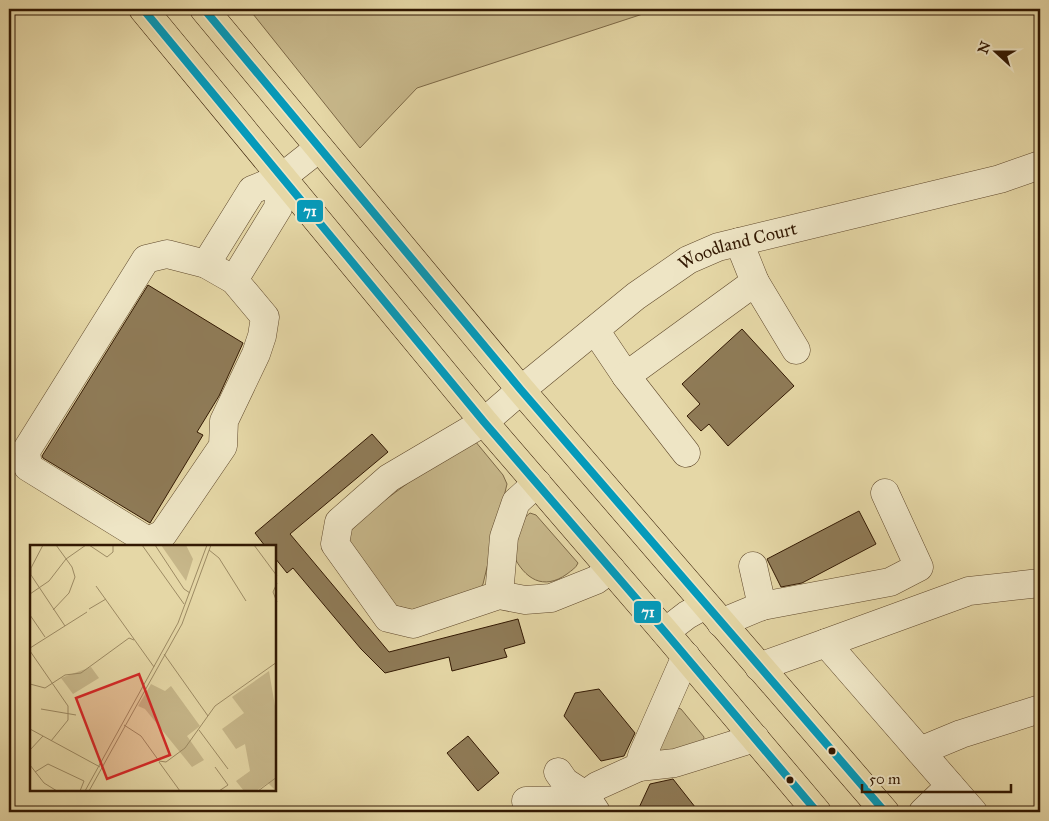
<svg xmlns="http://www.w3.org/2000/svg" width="1049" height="821" viewBox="0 0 1049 821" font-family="'IM FELL Great Primer',serif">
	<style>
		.green { fill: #c7b78a; stroke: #7c6846 }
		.building { fill: #8f7b57; stroke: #321802 }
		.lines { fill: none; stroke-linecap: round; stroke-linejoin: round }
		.minor-casing { stroke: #5f482b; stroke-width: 29 }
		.major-casing { stroke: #321802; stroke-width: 29 }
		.minor { stroke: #eee5c5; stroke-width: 28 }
		.major { stroke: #e5d7a6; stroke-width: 28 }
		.bus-1-casing { stroke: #eee5c5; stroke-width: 11 }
		.bus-1 { stroke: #059aba; stroke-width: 8 }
		.bus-dot { fill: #321802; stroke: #eee5c5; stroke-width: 2 }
		.labels { text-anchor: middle; stroke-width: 4.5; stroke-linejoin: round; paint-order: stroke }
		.street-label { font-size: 18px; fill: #321802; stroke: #eee5c5 }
		.inset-road { fill: none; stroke: #9d8b64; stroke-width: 1 }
		.view { fill: #d62828; fill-opacity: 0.15; stroke: #d62828; stroke-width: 2.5 }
		.inset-edge { fill: none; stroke: #321802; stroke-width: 2.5 }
		.line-badge { stroke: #eee5c5; stroke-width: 2 }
		.badge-label { font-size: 14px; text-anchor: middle; font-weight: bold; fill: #fff }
	</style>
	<rect width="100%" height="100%" fill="#e5d7a6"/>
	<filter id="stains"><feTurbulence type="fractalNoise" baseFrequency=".004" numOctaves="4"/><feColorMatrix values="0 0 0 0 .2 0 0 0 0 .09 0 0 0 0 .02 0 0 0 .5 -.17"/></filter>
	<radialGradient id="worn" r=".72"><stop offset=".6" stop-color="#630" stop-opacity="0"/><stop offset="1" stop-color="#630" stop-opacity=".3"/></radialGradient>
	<!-- green -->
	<path class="green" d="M249,9H658L417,88L360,148Z
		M475,441L503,475L507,484L483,584L479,591L416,611L393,605L347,541L354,523L416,477Z
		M530,513L536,515L578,563C576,568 572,570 567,574C543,591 525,579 513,555L523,519Z
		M678,708L681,709L704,737L702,747L655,756L675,710Z"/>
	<!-- building -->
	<path class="building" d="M148,285L243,343L219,396L197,432L203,435L150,523L43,458L42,456Z
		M742,329L794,386L728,446L709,424L701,431L687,416L700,404L682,384Z
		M372,434L388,452L290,534L389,652L518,619L525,643L504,649L507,657L452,671L449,657L385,673L361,649L293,568L287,573L275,558V546H265L255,533Z
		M859,511L876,544L802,583L781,587L767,559Z
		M599,689L635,733L624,756L601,761L564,716L575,693Z
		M468,736L499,773L478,791L447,753Z
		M673,779L699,812H637L650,784Z"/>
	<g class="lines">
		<!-- minor casing -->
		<g class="minor-casing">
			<g id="minor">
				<path d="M281,178L319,148"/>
				<path d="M167,254L206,264L234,280L265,317L262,336L256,354L224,421L223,446L163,534L148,541L28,467L26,451L146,259Z"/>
				<path d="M206,264L252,190L281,178L278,208L234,280"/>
				<path d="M755,282L796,350"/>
				<path d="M595,330L626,376L755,282L739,242"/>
				<path d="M626,376L686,453"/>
				<path d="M753,566L762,606"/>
				<path id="s1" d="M611,569L596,580L551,598L525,600L499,595L413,624L388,618L335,544L339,522L389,478L484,422L521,390L636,296L688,260L718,247L1000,179L1040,165"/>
				<path d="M499,595L504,537L516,502L537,483"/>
				<path d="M721,623L762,606L890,582L919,567L885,493"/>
				<path d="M665,632L687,615L705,605"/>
				<path d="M826,643L969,591L1040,583"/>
				<path d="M686,656L642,756L639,767L675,763L755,738"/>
				<path d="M759,667L826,643L973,812"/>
				<path d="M920,751L961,734L1040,709"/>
				<path d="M558,772L565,782L585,795L596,812"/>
				<path d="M526,801L578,800L597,786L639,767"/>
				<path d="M923,812L950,786"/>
			</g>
		</g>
		<!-- major casing -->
		<g class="major-casing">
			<path id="major" d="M143,9L484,422L665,632L817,812
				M204,9L521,390L885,812"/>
		</g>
		<!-- minor -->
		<use href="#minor" class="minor"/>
		<!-- major -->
		<use href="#major" class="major"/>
		<!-- bus-1 casing -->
		<g class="bus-1-casing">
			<path id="bus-1" d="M143,9L484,422L665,632L817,812
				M204,9L521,390L885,812"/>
		</g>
		<!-- bus-1 -->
		<use href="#bus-1" class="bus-1"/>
	</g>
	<!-- markers -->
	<g class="bus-dot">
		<circle cx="832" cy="751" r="4.5"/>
		<circle cx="790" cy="780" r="4.5"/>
	</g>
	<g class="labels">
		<!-- street labels -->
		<g class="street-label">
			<text dy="6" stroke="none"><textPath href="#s1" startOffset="839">Woodland Court</textPath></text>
		</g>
	</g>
	<!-- overview -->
	<g transform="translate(30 545)">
		<rect width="246" height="246" fill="#e5d7a6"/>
		<path d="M131,0H156L163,14L156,36ZM61,122L69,133L43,149L31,133ZM239,126L246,167V246L238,238L226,246H214L206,236L220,226L215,199L206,204L192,184L214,168L202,152ZM121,139L135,146L141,141L170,181L157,191L174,215L162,222L115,164L108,161Z" fill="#c7b78a"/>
		<path class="inset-road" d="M13,0L1,23V30L35,81M59,0L77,12L83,7V0M112,0L154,59M125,0L154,44L160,48M224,0L247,31M179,5L189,13L216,56M247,38L243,47L247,57M66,41L124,122M0,49L19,36L36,14L56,0M59,64L76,54M23,65L39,48L45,32L42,22L26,0M0,70L15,92M0,103L57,67M0,106L38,161V175L21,196M134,109L178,171M0,139L15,143L35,130L51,128L99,93L104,95M11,164L46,170M94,180L111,191L129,216L136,217L155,203L185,161L247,117M0,184L70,222M169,185L198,224M0,205L13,191M129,217L150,246M0,220L14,238L27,246M185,222L198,240L189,246M5,227L18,219L54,236L50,246M55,246L148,78L177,0M59,246L152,79L181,0M228,246L247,232"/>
		<path class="view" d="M109,129L140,210L77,234L46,153Z"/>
		<rect width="246" height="246" class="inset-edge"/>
	</g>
	<g class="line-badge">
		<rect x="296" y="199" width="28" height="24" rx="5" fill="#059aba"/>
		<rect x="633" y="600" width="29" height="24" rx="5" fill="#059aba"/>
	</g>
	<g class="badge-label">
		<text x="310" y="216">71</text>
		<text x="648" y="617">71</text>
	</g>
	<!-- margin -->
	<rect width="1049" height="821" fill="none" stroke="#e5d7a6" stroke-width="30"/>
	<rect x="10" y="10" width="1029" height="801" fill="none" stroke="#321802" stroke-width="2.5"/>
	<rect x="15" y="15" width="1019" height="791" fill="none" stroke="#321802"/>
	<!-- north arrow -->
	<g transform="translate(996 52) rotate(291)" stroke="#eee5c5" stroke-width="4" paint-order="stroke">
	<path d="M0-4L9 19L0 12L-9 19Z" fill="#321802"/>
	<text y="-8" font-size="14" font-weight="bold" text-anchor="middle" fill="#321802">N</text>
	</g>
	<!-- scale -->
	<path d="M862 784v8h149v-8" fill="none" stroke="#321802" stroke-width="2.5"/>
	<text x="869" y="784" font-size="15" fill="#321802" stroke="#eee5c5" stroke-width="4" paint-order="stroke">50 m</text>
	<rect width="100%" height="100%" filter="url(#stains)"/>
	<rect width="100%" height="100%" fill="url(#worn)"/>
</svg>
